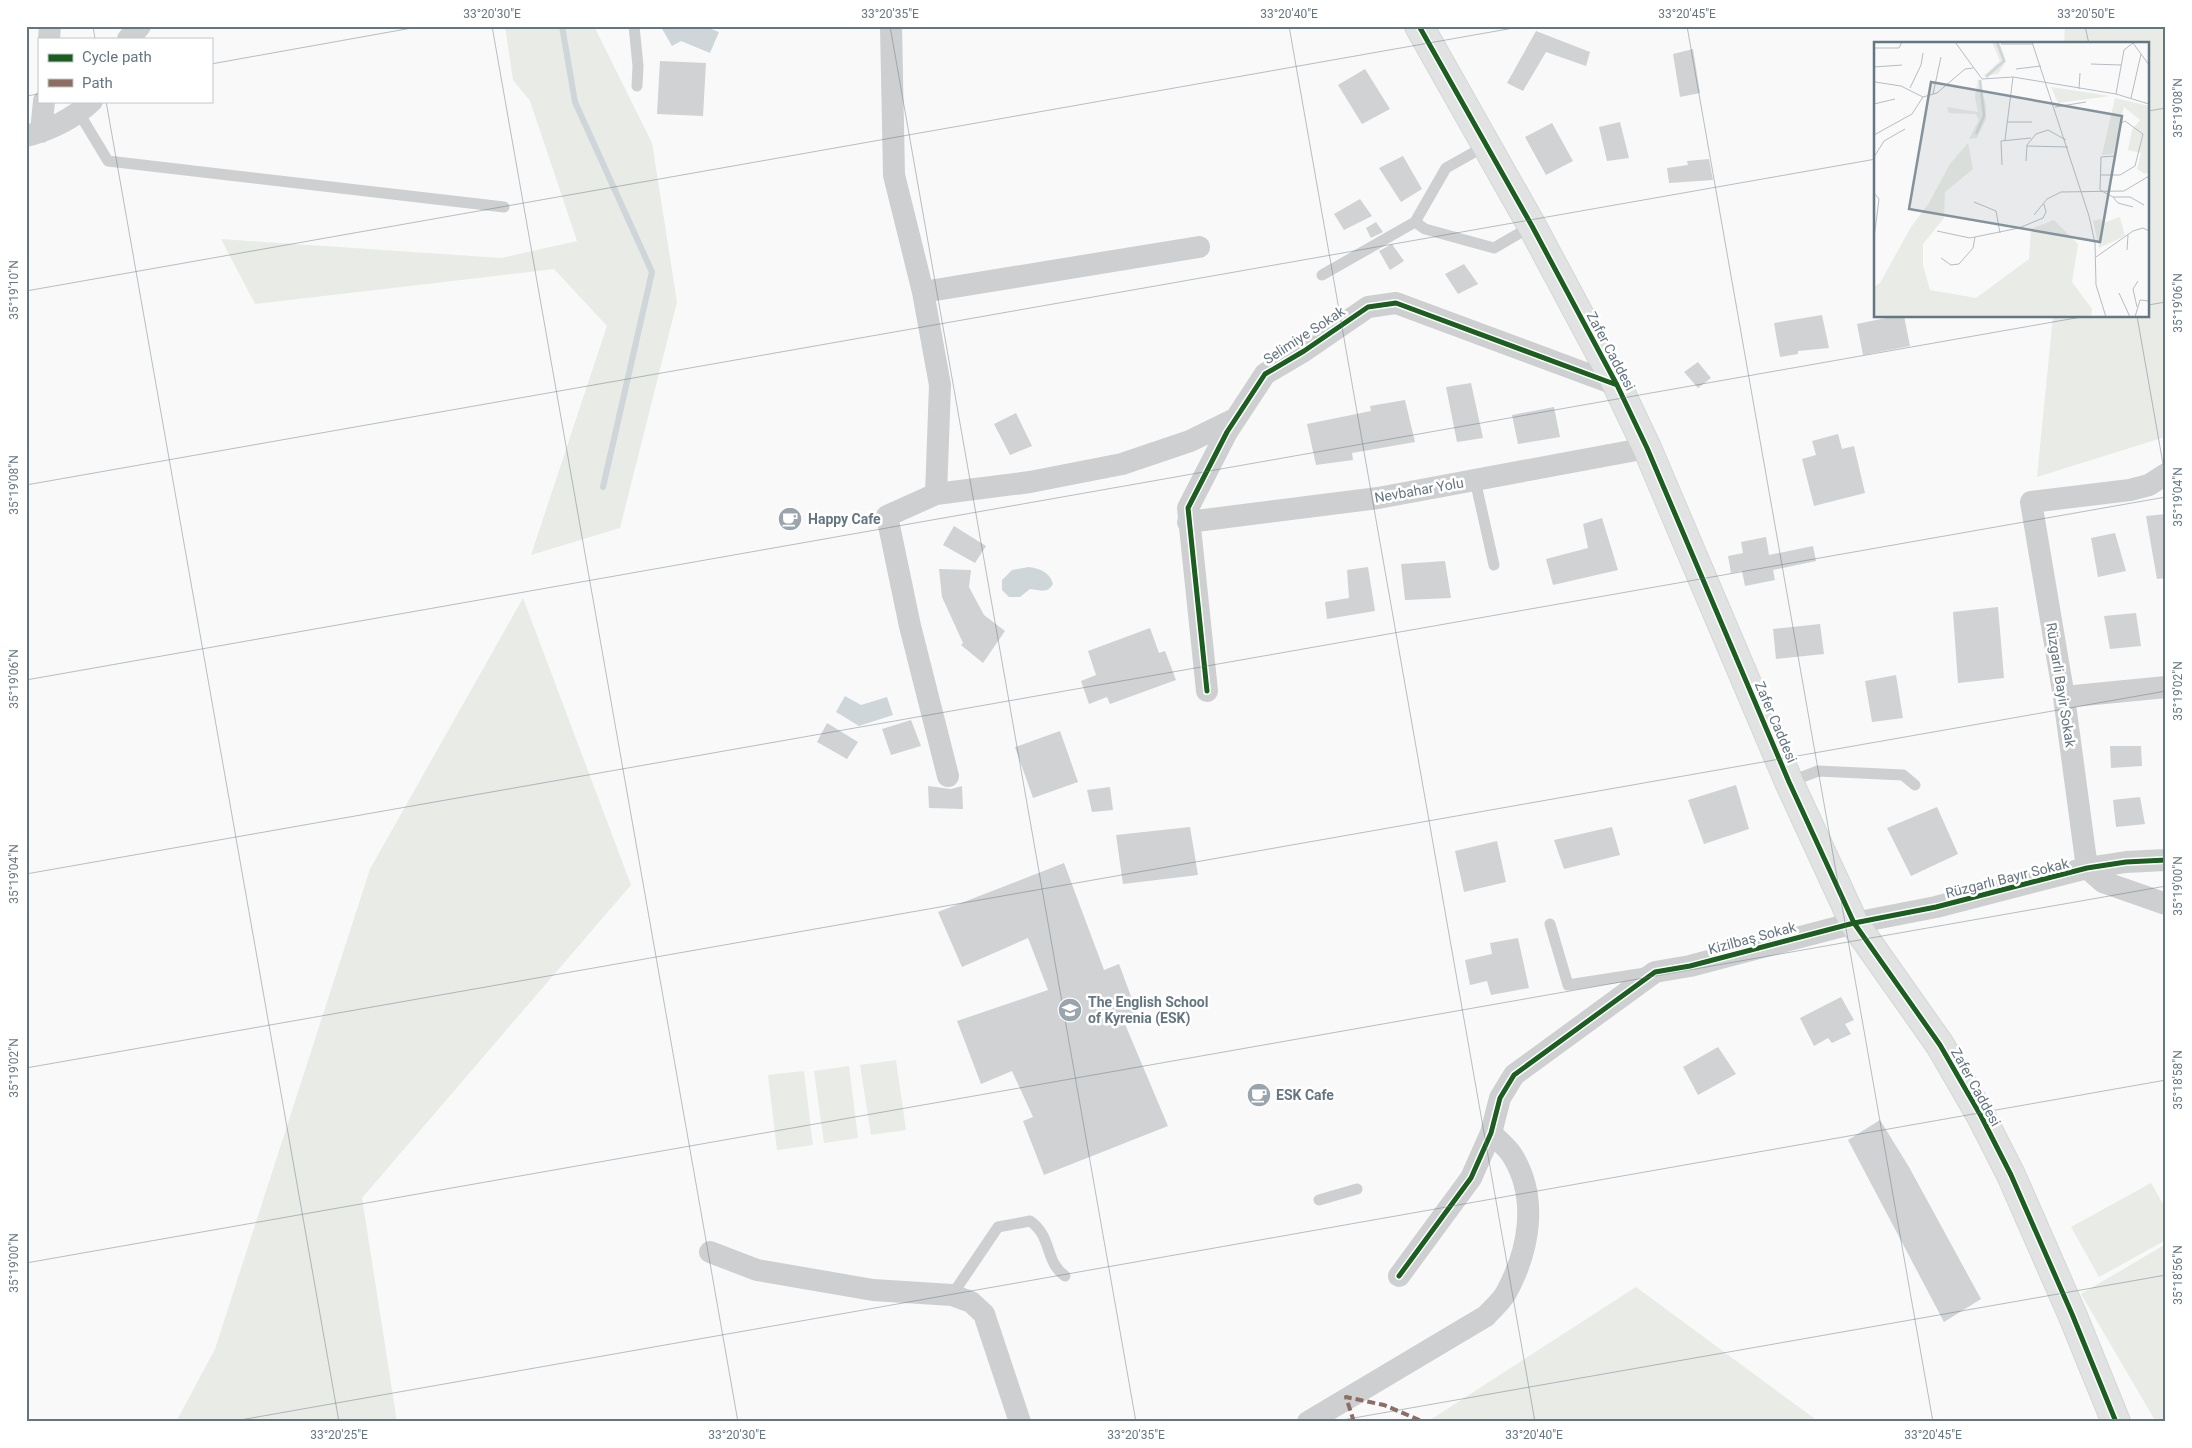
<svg xmlns="http://www.w3.org/2000/svg" width="2192" height="1448" viewBox="0 0 2192 1448" font-family="Roboto,sans-serif">
	<style>
		.green { fill: #e8ebe6 }
		.water { fill: #ced6d9 }
		.lines { fill: none; stroke-linecap: round; stroke-linejoin: round }
		.stream { stroke: #ced6d9; stroke-width: 6 }
		.building { fill: #d0d2d3 }
		.secondary-casing { stroke: #d5d6d7; stroke-width: 30 }
		.lane { stroke: #cecfd0; stroke-width: 11 }
		.street { stroke: #cecfd0; stroke-width: 22 }
		.secondary { stroke: #e1e2e2; stroke-width: 28 }
		.quiet { stroke: #8d6e63; stroke-width: 4; stroke-dasharray: 8 4; stroke-linecap: butt }
		.cycleway-casing { stroke: #fff; stroke-width: 8 }
		.cycleway { stroke: #1b5e20; stroke-width: 5 }
		.ticks { fill: none; stroke: #657683; stroke-width: 1; stroke-opacity: 0.45 }
		.labels { text-anchor: middle; stroke-width: 5; stroke-linejoin: round; paint-order: stroke }
		.street-label { font-size: 14px; fill: #657683; stroke: #fff }
		.poi-label { font-size: 14px; font-weight: bold; fill: #657683; stroke: #fff; text-anchor: start }
		.inset-river { fill: none; stroke: #ced6d9; stroke-width: 2.5 }
		.inset-road { fill: none; stroke: #b5bdc3; stroke-width: 1 }
		.view { fill: #84929c; fill-opacity: 0.15; stroke: #84929c; stroke-width: 2.5 }
		.inset-edge { fill: none; stroke: #657683; stroke-width: 2.5 }
		.neatline { fill: none; stroke: #657683; stroke-width: 2 }
		.ticks-label { font-size: 12px; text-anchor: middle; fill: #657683 }
	</style>
	<rect width="100%" height="100%" fill="#f9f9f9"/>
	<!-- green -->
	<path class="green" d="M505,26H594L652,143L677,302L620,528L531,555L607,326L554,269L255,304L221,239L501,258L577,241L530,101L513,80Z
		M2065,26H2166L2165,437L2037,477L2053,316H2148V44H2064Z
		M523,598L631,885L362,1198L397,1422H176L215,1349L370,869Z
		M896,1060L906,1130L871,1135L860,1065Z
		M849,1066L858,1138L824,1143L814,1071Z
		M804,1071L813,1145L777,1150L768,1075Z
		M2151,1183L2166,1209V1240L2099,1277L2071,1227Z
		M2166,1244V1422H2156L2081,1294Z
		M1636,1287L1819,1422H1427Z"/>
	<!-- water -->
	<path class="water" d="M704,26L719,32L710,53L681,41L672,46L661,27Z
		M1029,567C1040,569 1050,572 1053,584C1047,594 1041,590 1030,589L1020,597H1009L1002,590V580L1012,570Z
		M845,696L861,705L887,697L893,715L859,726L836,712Z"/>
	<g class="lines">
		<!-- stream -->
		<path class="stream" d="M562,26L575,102L652,272L603,487"/>
	</g>
	<!-- building -->
	<path class="building" d="M1536,31L1590,52L1586,66L1546,52L1523,91L1507,83Z
		M1693,49L1700,93L1680,97L1673,54Z
		M660,61L706,63L703,116L657,114Z
		M1365,69L1390,109L1362,124L1338,85Z
		M1620,122L1629,158L1607,161L1599,127Z
		M1552,123L1573,161L1546,175L1525,137Z
		M1403,156L1422,189L1401,202L1379,168Z
		M1709,159L1713,180L1669,183L1667,168L1688,165L1687,161Z
		M1360,199L1372,216L1344,230L1334,214Z
		M1376,222L1383,232L1371,238L1366,228Z
		M1392,244L1404,261L1390,270L1379,251Z
		M1464,264L1478,284L1458,294L1445,274Z
		M1822,315L1829,348L1798,351V354L1780,357L1774,323Z
		M1895,316H1904L1910,346L1863,355L1857,324Z
		M1698,362L1711,378L1698,388L1684,372Z
		M1471,383L1483,438L1457,442L1446,387Z
		M1405,400L1415,442L1352,453L1353,460L1316,465L1307,424L1371,411L1370,406Z
		M1554,407L1560,437L1518,444L1512,415Z
		M1016,413L1032,446L1010,455L994,424Z
		M1838,434L1842,449L1854,446L1865,493L1814,506L1802,459L1816,455L1812,441Z
		M2166,514V578L2157,579L2146,516Z
		M1602,518L1618,570L1553,585L1546,559L1588,548L1583,524Z
		M954,526L986,546L975,563L943,545Z
		M2115,533L2126,571L2098,577L2091,538Z
		M1766,537L1769,555L1813,546L1816,561L1773,570L1775,580L1745,586L1742,571L1731,573L1728,556L1743,553L1741,542Z
		M1445,561L1451,598L1405,600L1401,564Z
		M1368,567L1375,611L1327,619L1325,602L1349,598L1347,570Z
		M939,569L971,570L969,587L984,615L1005,631L983,663L961,645L963,643L942,597Z
		M1998,607L2004,678L1958,683L1953,612Z
		M2136,613L2141,646L2110,649L2104,616Z
		M1820,624L1824,654L1776,659L1773,629Z
		M1150,628L1159,653L1165,651L1176,680L1110,704L1107,697L1089,704L1081,681L1096,675L1088,651Z
		M1896,675L1903,718L1872,722L1865,681Z
		M911,720L921,746L891,755L882,729Z
		M827,723L858,742L847,759L817,742Z
		M1060,731L1078,782L1033,798L1015,747Z
		M2110,746H2141L2142,766L2111,768Z
		M1736,785L1749,829L1704,844L1688,800Z
		M928,786L951,789L962,786L963,809L929,808Z
		M1110,787L1113,810L1092,812L1087,790Z
		M2140,797L2145,824L2116,827L2113,800Z
		M1937,807L1958,854L1911,876L1887,828Z
		M1190,827L1198,875L1123,884L1116,835Z
		M1612,827L1620,855L1564,869L1554,840Z
		M1497,841L1506,882L1464,892L1455,851Z
		M1064,863L1104,970L1119,964L1139,1018L1125,1024L1168,1126L1044,1175L1023,1121L1033,1117L1012,1071L981,1084L957,1021L1048,990L1028,938L962,967L938,912Z
		M1518,938L1529,988L1491,995L1487,981L1470,985L1465,960L1492,954L1490,943Z
		M1841,997L1854,1020L1845,1024L1851,1034L1832,1043L1828,1038L1814,1046L1800,1018Z
		M1718,1047L1736,1074L1698,1095L1683,1067Z
		M1880,1120L1909,1167L1981,1299L1944,1322L1848,1140Z"/>
	<g class="lines">
		<!-- secondary casing -->
		<g class="secondary-casing">
			<path id="secondary" d="M1419,26L1532,226L1617,385L1647,448L1789,782L1854,923L1940,1045L1981,1116L2011,1175L2072,1314L2116,1422"/>
		</g>
		<!-- lane -->
		<path class="lane" d="M634,26L638,66L637,86
			M79,113L108,161L504,207
			M1415,222L1425,229L1494,248L1532,226
			M1322,275L1415,222L1446,168L1487,145
			M1475,480L1494,565
			M1789,782L1818,771L1903,775L1915,785
			M1550,924L1568,985L1645,973
			M1319,1200L1357,1189
			M952,1295L998,1227L1030,1221C1053,1237 1044,1261 1065,1276"/>
		<!-- street -->
		<path class="street" d="M891,26L894,175L923,292L940,385L936,494
			M49,39L50,26
			M128,39L140,26
			M41,132L44,101
			M26,136C50,130 74,118 92,101
			M923,292L1199,247
			M2166,474L2149,485L2130,490L2031,502L2064,697L2087,868L2103,882L2166,904
			M1188,522L1378,498L1647,448
			M1207,691L1188,508L1227,432L1265,374L1304,351L1368,307L1396,303L1617,385
			M2064,697L2166,687
			M948,776L910,626L887,516L936,494L1030,482L1122,464L1190,441L1235,419
			M710,1252L757,1270L873,1290L952,1295L971,1302L984,1314L1020,1422
			M1399,1276L1471,1178L1491,1133L1500,1098L1514,1075L1655,972L1690,966L1854,923L1936,907L2087,868L2126,862L2166,860
			M1308,1422L1486,1316C1492,1309 1501,1302 1506,1293C1529,1251 1539,1198 1512,1155C1507,1147 1498,1140 1491,1133"/>
		<!-- secondary -->
		<use href="#secondary" class="secondary"/>
		<!-- quiet -->
		<path class="quiet" d="M1354,1422L1346,1397L1384,1405L1424,1422"/>
		<!-- cycleway casing -->
		<g class="cycleway-casing">
			<path id="cycleway" d="M1419,26L1532,226L1617,385L1647,448L1789,782L1854,923L1940,1045L1981,1116L2011,1175L2072,1314L2116,1422
				M1207,691L1188,508L1227,432L1265,374L1304,351L1368,307L1396,303L1617,385
				M1399,1276L1471,1178L1491,1133L1500,1098L1514,1075L1655,972L1690,966L1854,923L1936,907L2087,868L2126,862L2166,860"/>
		</g>
		<!-- cycleway -->
		<use href="#cycleway" class="cycleway"/>
	</g>
	<!-- ticks -->
	<path class="ticks" d="M93,26L95,39M492,26L738,1422M890,26L1136,1422M1289,26L1535,1422M1687,26L1933,1422M2085,26L2089,44M211,64L423,26M26,96L39,94M106,101L339,1422M2148,111L2166,108M26,291L1525,26M2148,305L2166,302M2137,316L2166,481M26,485L1876,159M26,680L2087,316M26,874L2166,497M26,1068L2166,691M26,1263L2166,886M229,1422L2166,1080M1331,1422L2166,1275"/>
	<!-- icons -->
	<defs>
		<g id="cafe-disc" transform="scale(1.25)"><circle r="9.5" fill="#99a4ac" stroke="#fff"/><path d="M-5.5-4.5H6V0H3Q3 3.5 0 3.5H-2.5Q-5.5 3.5-5.5 0ZM3-3.2v2h1.7v-2ZM-6 4.5H4V6H-6Z" fill="#fff"/></g>
		<g id="school-disc" transform="scale(1.25)"><circle r="9.5" fill="#99a4ac" stroke="#fff"/><path d="M0-5L7-2L0 1L-7-2ZM-4 1L0 2.5L4 1V4Q0 6-4 4Z" fill="#fff"/></g>
	</defs>
	<g fill-rule="evenodd">
		<use href="#cafe-disc" x="790" y="519"/>
		<use href="#school-disc" x="1070" y="1010"/>
		<use href="#cafe-disc" x="1259" y="1095"/>
	</g>
	<g class="labels">
		<!-- street labels -->
		<g class="street-label">
			<text transform="translate(1304 335) rotate(-33)" y="5">Selimiye Sokak</text>
			<text transform="translate(1611 351) rotate(62)" y="5">Zafer Caddesi</text>
			<text transform="translate(1419 490) rotate(-10)" y="5">Nevbahar Yolu</text>
			<text transform="translate(2061 685) rotate(81)" y="5">Rüzgarli Bayir Sokak</text>
			<text transform="translate(1776 722) rotate(67)" y="5">Zafer Caddesi</text>
			<text transform="translate(2007 878) rotate(-14)" y="5">Rüzgarlı Bayır Sokak</text>
			<text transform="translate(1752 938) rotate(-15)" y="5">Kizilbaş Sokak</text>
			<text transform="translate(1976 1087) rotate(61)" y="5">Zafer Caddesi</text>
		</g>
		<!-- poi labels -->
		<g class="poi-label">
			<text x="808" y="524">Happy Cafe</text>
			<text x="1088" y="1007">The English School<tspan x="1088" dy="16">of Kyrenia (ESK)</tspan></text>
			<text x="1276" y="1100">ESK Cafe</text>
		</g>
	</g>
	<!-- overview -->
	<g transform="translate(1874 42)">
		<rect width="275" height="275" fill="#f9f9f9"/>
		<path d="M118,0H125L132,19L124,32L109,34L126,19ZM104,36L112,63V77L103,96L95,97L105,78L102,72L75,71L73,65L104,70L101,55ZM177,45L236,54L184,61ZM241,56L275,64V130L271,132L263,127L267,111L254,108L258,88L266,78L250,65L239,112L228,113ZM94,101L99,127L71,150L70,176L49,202V223L56,248L102,256L155,217L157,187L180,178L204,202L198,240L218,267L217,275H0V245L6,241L37,185L55,161L76,122ZM246,175L251,194L225,206L219,179L227,177L229,181Z" fill="#e8ebe6"/>
		<path class="inset-river" d="M112,35L130,19L123,0M102,92L110,74L106,38"/>
		<path class="inset-road" d="M81,0L108,37L139,35L242,52L275,62M158,0L215,174L221,201L222,243L232,275M259,1L275,23M127,2H159M0,6H25L28,0M217,22L247,23M0,25L28,23M142,27L167,24M0,33V57M1,40L27,44L49,55M36,46L47,23L49,11M205,47L206,31M59,52L67,15M242,52L250,8L259,1M257,56L267,12M0,62L21,57M181,65L212,60M133,80H158M0,93L38,72L49,55L63,51L91,27L99,26M131,98L139,35M153,104L194,105M0,115L10,99L31,87M152,119L153,103L162,92L174,88L192,98M128,123L127,99L157,96M227,133H246L261,124L269,92L251,79L247,81L241,114L227,115L226,148L239,155H256L270,163M0,151L5,157L0,196M239,155L244,161L259,165M100,160L122,169L126,191M160,173L173,157L187,150L250,149L275,134M63,189L96,196L145,186L169,176L172,170L170,162M253,208L254,193M222,215L259,189L269,186L275,189M67,216L77,223L85,222L99,206L101,195M245,251L256,275M263,265L259,247L264,239M261,275L266,258L275,259"/>
		<path class="view" d="M57,40L248,74L226,200L35,167Z"/>
		<rect width="275" height="275" class="inset-edge"/>
	</g>
	<!-- border -->
	<rect width="2192" height="1448" fill="none" stroke="#ffffff" stroke-width="55"/>
	<!-- legend -->
	<rect x="38" y="38" width="175" height="65" fill="#ffffff" stroke="#c1c8cd"/>
	<rect x="48" y="54" width="25" height="8" fill="#1b5e20" stroke="#c1c8cd"/>
	<text x="82" y="62" font-size="15" fill="#657683">Cycle path</text>
	<rect x="48" y="79" width="25" height="8" fill="#8d6e63" stroke="#c1c8cd"/>
	<text x="82" y="88" font-size="15" fill="#657683">Path</text>
	<rect x="28" y="28" width="2136" height="1392" class="neatline"/>
	<g class="ticks-label">
		<text x="492" y="18">33°20'30"E</text>
		<text x="890" y="18">33°20'35"E</text>
		<text x="1289" y="18">33°20'40"E</text>
		<text x="1687" y="18">33°20'45"E</text>
		<text x="2086" y="18">33°20'50"E</text>
		<text transform="translate(2178 108) rotate(-90)" y="4">35°19'08"N</text>
		<text transform="translate(14 290) rotate(-90)" y="4">35°19'10"N</text>
		<text transform="translate(2178 303) rotate(-90)" y="4">35°19'06"N</text>
		<text transform="translate(14 485) rotate(-90)" y="4">35°19'08"N</text>
		<text transform="translate(2178 497) rotate(-90)" y="4">35°19'04"N</text>
		<text transform="translate(14 679) rotate(-90)" y="4">35°19'06"N</text>
		<text transform="translate(2178 691) rotate(-90)" y="4">35°19'02"N</text>
		<text transform="translate(14 874) rotate(-90)" y="4">35°19'04"N</text>
		<text transform="translate(2178 886) rotate(-90)" y="4">35°19'00"N</text>
		<text transform="translate(14 1068) rotate(-90)" y="4">35°19'02"N</text>
		<text transform="translate(2178 1080) rotate(-90)" y="4">35°18'58"N</text>
		<text transform="translate(14 1263) rotate(-90)" y="4">35°19'00"N</text>
		<text transform="translate(2178 1275) rotate(-90)" y="4">35°18'56"N</text>
		<text x="339" y="1439">33°20'25"E</text>
		<text x="737" y="1439">33°20'30"E</text>
		<text x="1136" y="1439">33°20'35"E</text>
		<text x="1534" y="1439">33°20'40"E</text>
		<text x="1933" y="1439">33°20'45"E</text>
	</g>
</svg>
